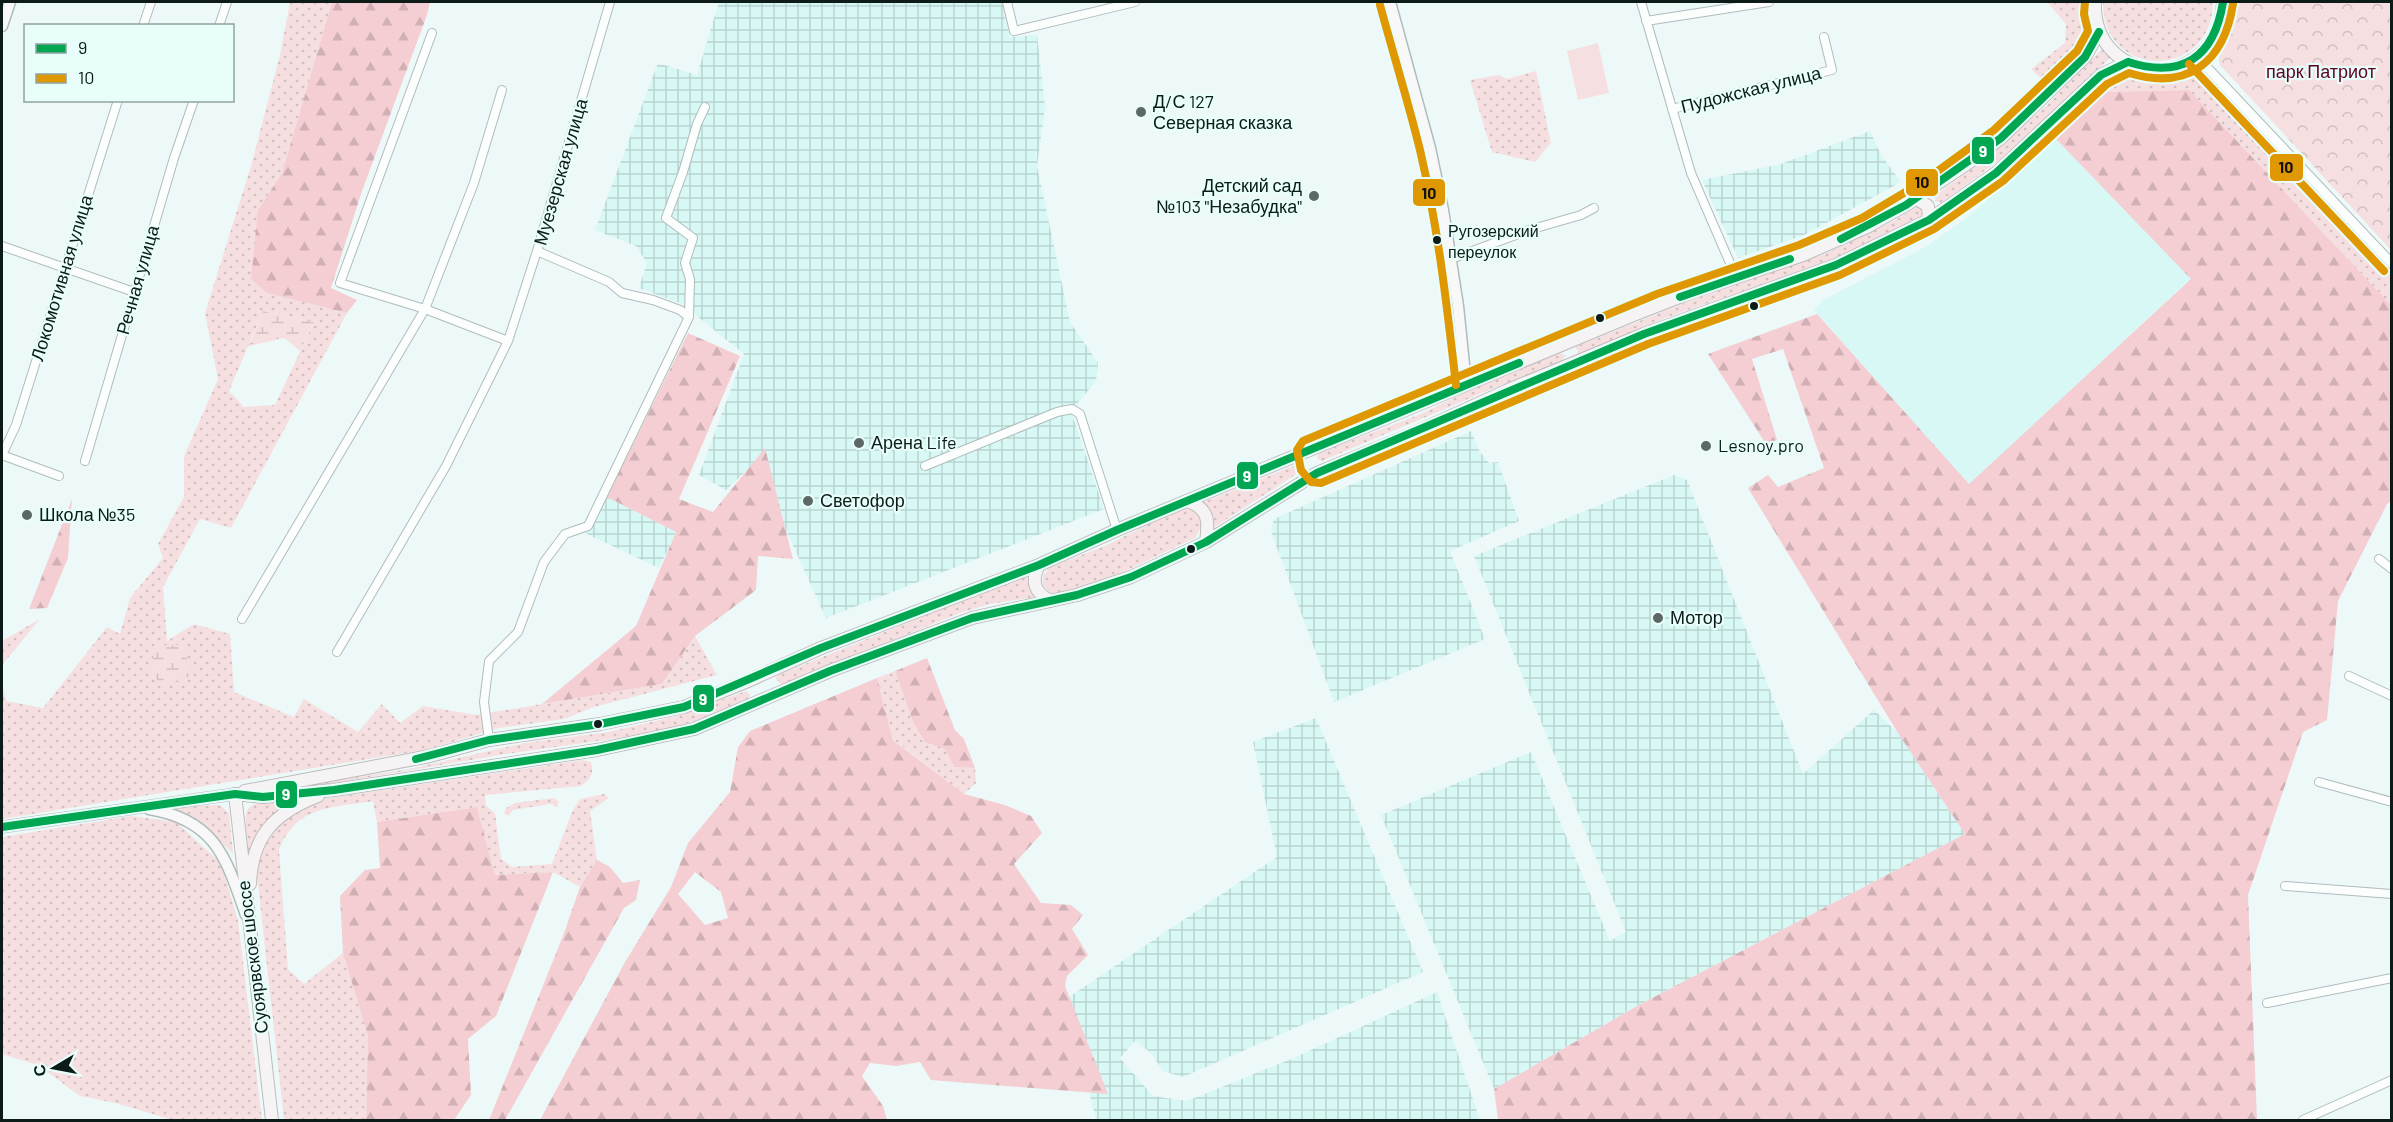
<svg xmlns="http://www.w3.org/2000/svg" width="2393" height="1122" viewBox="0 0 2393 1122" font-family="Barlow,sans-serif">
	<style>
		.built { fill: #d8f8f5 }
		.industrial { fill: url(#industrial-grid) }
		.grass { fill: url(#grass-dots); fill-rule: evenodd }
		.forest { fill: url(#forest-firs); fill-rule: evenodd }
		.wetland { fill: url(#wetland-marsh) }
		.park { fill: url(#park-crowns) }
		.garden { fill: #f6dfe1 }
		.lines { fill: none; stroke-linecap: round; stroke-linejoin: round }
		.minor-casing { stroke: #b0bcbc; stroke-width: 10 }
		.tertiary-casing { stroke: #b0bcbc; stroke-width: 11 }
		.secondary-casing { stroke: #b0bcbc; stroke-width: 13 }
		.primary-casing { stroke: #bdbcbc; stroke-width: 14 }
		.minor { stroke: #fcfefe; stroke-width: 8 }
		.tertiary { stroke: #fcfefe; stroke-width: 9 }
		.secondary { stroke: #f9f8f9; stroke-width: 10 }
		.primary { stroke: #f6f3f4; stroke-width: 12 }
		.bus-1-casing { stroke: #e8fefb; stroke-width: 12 }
		.bus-2-casing { stroke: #e8fefb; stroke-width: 12 }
		.bus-1 { stroke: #00a651; stroke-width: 8 }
		.bus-2 { stroke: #e09802; stroke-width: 8 }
		.poi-dot { fill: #5b6866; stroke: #e8fefb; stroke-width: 2 }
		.bus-dot { fill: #0c1a18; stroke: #e8fefb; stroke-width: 2 }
		.labels { text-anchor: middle; stroke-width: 4.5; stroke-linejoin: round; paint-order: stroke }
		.bus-label { font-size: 16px; fill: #0c1a18; stroke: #e8fefb; text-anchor: start }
		.park-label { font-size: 18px; fill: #5f0121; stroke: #e8fefb }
		.street-label { font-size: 18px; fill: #0c1a18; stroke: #e8fefb }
		.poi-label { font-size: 18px; fill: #0c1a18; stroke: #e8fefb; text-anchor: start }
		.line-badge { stroke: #e8fefb; stroke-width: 2 }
		.badge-label { font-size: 16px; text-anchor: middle; font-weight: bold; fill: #fff }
		.pale-badge-label { font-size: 16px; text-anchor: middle; font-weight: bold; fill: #111 }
	</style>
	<defs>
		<pattern id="industrial-grid" width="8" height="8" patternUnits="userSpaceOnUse" patternTransform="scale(1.5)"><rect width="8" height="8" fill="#d8f8f5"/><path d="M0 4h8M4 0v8" fill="none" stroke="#b8d4d1"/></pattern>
		<pattern id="grass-dots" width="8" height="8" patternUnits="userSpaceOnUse" patternTransform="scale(1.5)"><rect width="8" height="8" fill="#f6dfe1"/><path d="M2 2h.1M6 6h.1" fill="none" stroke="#d2bfc0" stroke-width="1.8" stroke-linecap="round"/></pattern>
		<pattern id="forest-firs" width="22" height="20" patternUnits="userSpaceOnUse" patternTransform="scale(1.5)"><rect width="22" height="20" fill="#f4ced3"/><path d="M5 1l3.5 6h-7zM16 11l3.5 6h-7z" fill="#d0b0b4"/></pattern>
		<pattern id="wetland-marsh" width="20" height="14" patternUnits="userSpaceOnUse" patternTransform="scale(1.5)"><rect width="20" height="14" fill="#f6dfe1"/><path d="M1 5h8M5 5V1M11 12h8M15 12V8" fill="none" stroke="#d2bfc0"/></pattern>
		<pattern id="park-crowns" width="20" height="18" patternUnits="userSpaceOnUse" patternTransform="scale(1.5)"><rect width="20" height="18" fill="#f6dfe1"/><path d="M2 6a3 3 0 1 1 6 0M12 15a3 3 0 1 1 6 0" fill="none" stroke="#d2bfc0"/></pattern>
	</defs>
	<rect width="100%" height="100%" fill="#edf9f8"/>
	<!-- built -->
	<path class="built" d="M2055,138L2191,278L1969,485L1814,310L1823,300L1927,246L1973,213Z"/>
	<!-- industrial -->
	<path class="industrial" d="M719,2H1002L1010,37L1037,35L1045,107L1037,166L1070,322L1098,363L1096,381L1071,411L1104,509L826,618L785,528L761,457L726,490L699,475L744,354L682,304L639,288L647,263L636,246L595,230L658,63L697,75Z
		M1870,131L1881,155L1901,182L1804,235L1738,258L1702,180L1781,164Z
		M1471,431L1480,452L1489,463L1498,462L1519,521L1450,551L1485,639L1334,702L1273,537L1271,529L1274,519Z
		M1674,475L1687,480L1803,774L1874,710L1898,733L1965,834L1637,1006L1494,1089L1381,815L1531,752L1610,941L1626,932L1474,556Z
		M607,497L676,532L659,568L585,533Z
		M1316,718L1423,972L1183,1077L1163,1071L1150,1052L1135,1041L1120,1058L1153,1096L1187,1101L1296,1057L1437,992L1480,1120H1096L1066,999L1277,857L1253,742Z"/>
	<!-- grass -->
	<path class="grass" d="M290,2H332L282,173L258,210L267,293L347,313L231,528L200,519L163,587L167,641L194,624L230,634L234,692L294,717L304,699L358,732L382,704L400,723L423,706L476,715L662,684L695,636L717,675L594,707L564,719L498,728L430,749L2,819V684L6,701L43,708L107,627L120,634L130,598L163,558L158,544L184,497V456L218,379L205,313L251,166L280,55ZM263,311L314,322L275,405L244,407L229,391Z
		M2047,2H2087C2086,11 2090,21 2090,30C2089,49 2072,59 2058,69L2054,68L2042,79L2031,69L2065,43L2066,24Z
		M2103,2H2213C2212,81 2102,80 2103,2Z
		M2102,49L2110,58L2005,156L1941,203L1935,201L1936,195L1993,153L2048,104Z
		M2185,68L2197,70L2214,83L2391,273V305L2189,90L2104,92L2055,138C2070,121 2107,70 2130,70C2136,70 2142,74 2148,74C2162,76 2173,73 2185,68Z
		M1536,71L1551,143L1535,162L1492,152L1470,80L1499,75L1507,79Z
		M1919,205H1923L1924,215L1895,231L1824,263L1665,318L1577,356L1578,351L1575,347L1704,295L1824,254L1892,222Z
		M1559,353L1566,355L1561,362L1494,388L1322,461L1317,459L1318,453L1416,416L1491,380Z
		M1300,463L1303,470L1213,528L1214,517L1204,502Z
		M1187,508C1204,515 1205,523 1195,538L1123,572L1061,594H1052L1043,586V576L1049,568L1107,545L1179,509Z
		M1026,575L1030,590L1035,597L990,604L960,613L782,685L775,678L780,674Z
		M40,619L2,665V641Z
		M895,671L913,722L945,749L954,767L975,768L976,783L964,794L893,739L877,678Z
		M746,691L750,695L747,701L706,718L647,734L506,754L293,790L289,788L409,769L525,743L608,732L677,716Z
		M583,760L591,762C594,775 591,779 581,786L485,795L486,806L495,813L501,859L512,867L552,864L572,812L580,799L604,794L609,798L590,811L597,860L580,887L553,872L495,875L477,807L377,822L373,801C331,808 297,805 279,850L288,969L304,984L343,953L368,1036L366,1120H284L257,875C266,827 278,817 323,799Z
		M554,798L559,802L557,807L550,804L513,810L508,816L504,813L506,808L515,803Z
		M297,799C269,815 263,828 249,856C242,799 240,804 297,799Z
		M220,805L229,813L233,854L216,837L172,807Z
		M131,816L176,822L221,863L238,920L262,1120H173L115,1103L80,1096L38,1065L2,1054V837Z"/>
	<!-- forest -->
	<path class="forest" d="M332,2H430L427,15L361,194L331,288L357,300L347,313L267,293L251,279L258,210L282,173Z
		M2189,90L2391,305V501L2387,504L2338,601L2327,720L2303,732L2248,895L2257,1120H1498L1494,1089L1637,1006L1965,834L1898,733L1748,488L1768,475L1778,487L1824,468L1783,349L1752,359L1777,440L1766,444L1708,354L1817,314L1969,484L2191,279L2055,138L2104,92Z
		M688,333L740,356L679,499L713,512L765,448L793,559L758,556L756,590L695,636L662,684L542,704L636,626L676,532L607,497Z
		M72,499L68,558L47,608L29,609Z
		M927,658L955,730L964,739L975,768L954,767L945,749L925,742L913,722L895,671Z
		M877,678L893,740L964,794L1005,805L1031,816L1042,833L1014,864L1041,903L1071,905L1083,915L1072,929L1088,955L1067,976L1065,986L1108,1094L931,1080L920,1062L896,1066L870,1063L862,1076L883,1106L887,1120H540L625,962L671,887L688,843L730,792L738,747L750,731ZM695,872L721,892L728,918L705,925L678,894Z
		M477,807L495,875L553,872L496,1016L468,1039L471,1095L454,1120H366L368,1036L343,953L340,896L365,870L380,868L377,822Z
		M597,860L610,867L623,883L640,880L636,900L624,908L505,1120H489L563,936L580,887Z"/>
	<!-- wetland -->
	<path class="wetland" d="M263,311L314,322L300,351L284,338L249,346Z
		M155,640L167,646L183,644L192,676L163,685L151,674Z"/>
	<!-- park -->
	<path class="park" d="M2234,2H2391V250L2220,65C2216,51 2225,40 2229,27C2232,18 2233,10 2234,2Z"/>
	<!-- garden -->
	<path class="garden" d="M1598,43L1609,93L1578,100L1567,51Z"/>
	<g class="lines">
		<!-- minor casing -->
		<g class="minor-casing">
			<path id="minor" d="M1007,2L1014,31L1135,2
				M1641,2L1691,173L1736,277
				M1646,21L1769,2
				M143,26L151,2
				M219,26L227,2
				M432,33L340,283L425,309L508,341
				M1672,109L1832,70L1824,37
				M2,246L134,292
				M537,251L609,282L622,293L653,300L680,310L689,317
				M1451,259L1529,230L1581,215L1594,208
				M2,455L16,425L118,100
				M2,455L59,476
				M85,461L174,158L194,100
				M925,466L1057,412L1072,409L1080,414L1117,530
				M2379,559L2392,569
				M242,619L425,309L474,183L502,90
				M337,652L446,466L508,341L537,251L610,2
				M2349,676L2392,696
				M489,740L484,702L489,661L518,632L544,562L565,534L588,526L689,317L690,279L685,263L693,238L666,218L683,172L697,124L705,107
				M2319,782L2392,802
				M2285,886L2392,894
				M2267,1003L2392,978
				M2303,1120L2392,1080"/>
		</g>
		<!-- tertiary casing -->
		<g class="tertiary-casing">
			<path id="tertiary" d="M2197,57L2392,264"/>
		</g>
		<!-- secondary casing -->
		<g class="secondary-casing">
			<path id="secondary" d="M1390,2L1430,148L1443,210L1458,306L1466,384
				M2,26L10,2
				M149,809C216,820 226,858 246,915
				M2,827L235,794"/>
		</g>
		<!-- primary casing -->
		<g class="primary-casing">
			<path id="primary" d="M2095,2C2092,88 2218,96 2223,2
				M1917,199L1928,206L1929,220
				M1187,501C1209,508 1209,521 1206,542
				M1039,565C1031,581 1034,593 1051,601
				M245,791L430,756L489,740L600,724L684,707L748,681L821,648L1039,565L1117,530L1631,316L1695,291L1803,255L1867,227L1906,205L1971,161L2001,138L2085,57L2099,32
				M235,794L263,797L334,790L597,750L694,729L830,671L972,618L1077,595L1131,577L1206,542L1317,473L1414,433L1508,390L1644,334L1836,265L1929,220L1996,173L2101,75L2128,62
				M235,794L272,1120
				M250,884C252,836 274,813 318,796"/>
		</g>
		<!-- minor -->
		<use href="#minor" class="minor"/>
		<!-- tertiary -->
		<use href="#tertiary" class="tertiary"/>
		<!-- secondary -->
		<use href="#secondary" class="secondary"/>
		<!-- primary -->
		<use href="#primary" class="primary"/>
		<!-- bus-1 casing -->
		<g class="bus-1-casing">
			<path id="bus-1" d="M2128,62C2182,79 2214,58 2223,2
				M1841,239L1906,205L2001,138L2085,57L2099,32
				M1680,297L1790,259
				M416,759L489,740L600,724L684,707L821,648L1039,565L1117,530L1519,363
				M2,827L235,794L263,797L334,790L597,750L694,729L830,671L972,618L1077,595L1131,577L1206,542L1317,473L1644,334L1836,265L1929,220L1996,173L2101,75L2128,62"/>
		</g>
		<!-- bus-2 casing -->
		<g class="bus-2-casing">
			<path id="bus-2" d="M2085,2L2084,14L2088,31L2077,51L1994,130L1924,181L1862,218L1799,245L1657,294L1303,441L1297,450L1301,470L1311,482L1321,483L1648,344L1840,275L1934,229L2003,181L2107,84L2129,73C2188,91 2224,62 2233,4
				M1380,5C1393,53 1408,101 1420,150C1438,227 1447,306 1456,385
				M2189,64L2384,271"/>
		</g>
		<!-- bus-1 -->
		<use href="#bus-1" class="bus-1"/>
		<!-- bus-2 -->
		<use href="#bus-2" class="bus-2"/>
	</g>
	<!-- markers -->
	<g class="poi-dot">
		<circle cx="1141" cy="112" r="6"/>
		<circle cx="1314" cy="196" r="6"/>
		<circle cx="859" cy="443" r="6"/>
		<circle cx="1706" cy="446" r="6"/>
		<circle cx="808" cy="501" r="6"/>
		<circle cx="27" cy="515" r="6"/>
		<circle cx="1658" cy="618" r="6"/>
	</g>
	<g class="bus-dot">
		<circle cx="1437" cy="240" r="5"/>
		<circle cx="1754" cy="306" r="5"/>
		<circle cx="1600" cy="318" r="5"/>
		<circle cx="1191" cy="549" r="5"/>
		<circle cx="598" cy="724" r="5"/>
	</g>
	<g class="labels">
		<!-- bus labels -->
		<g class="bus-label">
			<text x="1448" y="237">Ругозерский<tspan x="1448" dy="21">переулок</tspan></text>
		</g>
		<!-- park labels -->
		<g class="park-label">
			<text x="2321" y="78">парк Патриот</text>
		</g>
		<!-- street labels -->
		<g class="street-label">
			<text transform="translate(1751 90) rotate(-14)" y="6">Пудожская улица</text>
			<text transform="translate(561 172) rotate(-74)" y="6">Муезерская улица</text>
			<text transform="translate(62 278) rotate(-73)" y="6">Локомотивная улица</text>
			<text transform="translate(138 280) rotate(-74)" y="6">Речная улица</text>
			<text transform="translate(253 957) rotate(-97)" y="6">Суоярвское шоссе</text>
		</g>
		<!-- poi labels -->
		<g class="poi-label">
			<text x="1153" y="108">Д/С 127<tspan x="1153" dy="21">Северная сказка</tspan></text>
			<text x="1302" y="192" text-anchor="end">Детский сад<tspan x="1302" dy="21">№103 "Незабудка"</tspan></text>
			<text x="871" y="449">Арена Life</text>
			<text x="1718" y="452">Lesnoy.pro</text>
			<text x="820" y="507">Светофор</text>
			<text x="39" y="521">Школа №35</text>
			<text x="1670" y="624">Мотор</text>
		</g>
	</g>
	<g class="line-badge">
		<rect x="1971" y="136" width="24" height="29" rx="6" fill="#00a651"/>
		<rect x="2269" y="153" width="35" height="29" rx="6" fill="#e09802"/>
		<rect x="1905" y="168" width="34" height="29" rx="6" fill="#e09802"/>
		<rect x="1412" y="178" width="34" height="29" rx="6" fill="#e09802"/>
		<rect x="1236" y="461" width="23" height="29" rx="6" fill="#00a651"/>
		<rect x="692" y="684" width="23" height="29" rx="6" fill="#00a651"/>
		<rect x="275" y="780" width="23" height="29" rx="6" fill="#00a651"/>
	</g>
	<g class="badge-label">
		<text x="1983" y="157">9</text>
		<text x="1247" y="482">9</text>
		<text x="703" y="705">9</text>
		<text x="286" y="800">9</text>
	</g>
	<g class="pale-badge-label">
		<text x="2286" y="173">10</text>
		<text x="1922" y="188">10</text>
		<text x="1429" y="199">10</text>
	</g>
	<!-- border -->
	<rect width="2393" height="1122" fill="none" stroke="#0c1a18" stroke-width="6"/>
	<!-- legend -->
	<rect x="24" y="24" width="210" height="78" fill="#e8fefb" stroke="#90a3a0" stroke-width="1.5"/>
	<rect x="36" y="44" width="30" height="9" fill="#00a651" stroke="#90a3a0" stroke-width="1.5"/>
	<text x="78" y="54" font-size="18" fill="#0c1a18">9</text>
	<rect x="36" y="74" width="30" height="9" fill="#e09802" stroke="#90a3a0" stroke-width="1.5"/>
	<text x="78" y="84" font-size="18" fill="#0c1a18">10</text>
	<!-- north arrow -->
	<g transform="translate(54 1068) rotate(260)" stroke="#e8fefb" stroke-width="4.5" paint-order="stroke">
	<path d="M0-4.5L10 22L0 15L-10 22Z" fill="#0c1a18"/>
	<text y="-9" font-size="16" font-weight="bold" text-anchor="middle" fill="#0c1a18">С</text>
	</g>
</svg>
